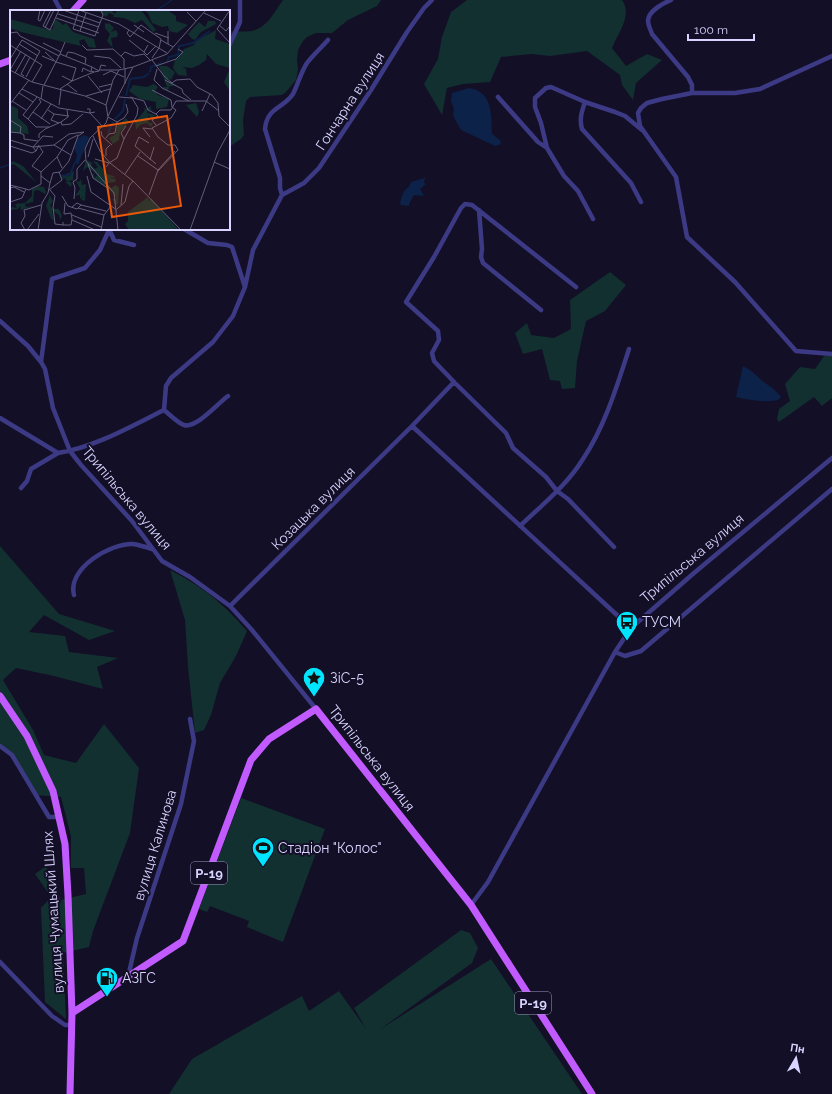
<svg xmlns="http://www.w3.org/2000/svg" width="832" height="1094" viewBox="0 0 832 1094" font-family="Raleway,sans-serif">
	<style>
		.green { fill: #12302f }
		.water { fill: #0c2248 }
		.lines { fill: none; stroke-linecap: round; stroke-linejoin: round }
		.stream { stroke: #0c2248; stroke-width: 1.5 }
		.street { stroke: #3d3a85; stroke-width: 4.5 }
		.primary { stroke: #c25bff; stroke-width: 7 }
		.labels { text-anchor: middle; stroke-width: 4; stroke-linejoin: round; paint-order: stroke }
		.shield { fill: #130f26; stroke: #9e99be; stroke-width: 1 }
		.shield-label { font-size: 13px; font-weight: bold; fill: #d9d4ff }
		.street-label { font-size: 14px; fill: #d9d4ff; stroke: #130f26 }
		.poi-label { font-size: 14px; fill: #d9d4ff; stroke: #130f26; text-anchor: start }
		.inset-river { fill: none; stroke: #0c2248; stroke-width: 2 }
		.inset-road { fill: none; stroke: #625e7d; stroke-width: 1 }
		.view { fill: #e8590c; fill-opacity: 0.15; stroke: #e8590c; stroke-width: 2 }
		.inset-edge { fill: none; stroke: #d9d4ff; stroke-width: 2 }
	</style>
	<rect width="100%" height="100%" fill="#130f26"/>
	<!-- green -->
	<path class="green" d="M283,0H381L377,6L348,20L332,33H316L307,37L303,41L298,50L297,60L298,70L296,80L286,92L282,95L250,97L246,101L243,120L244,135L241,139L229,147V31C249,32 259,34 272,16C276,11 279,5 283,0Z
		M467,0H622C633,15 618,33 612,48L626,66L647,54L662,60L636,83L633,100L622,85L620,75L587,51L550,56L532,54L501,57L490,82L463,84L447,88L442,115L424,84L438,59L442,37L451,12Z
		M610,272L626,285L605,311L586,321L577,361L575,388L562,389L560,381L550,380L542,349L523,354L515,333L527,323L531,335L554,338L571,329L570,300Z
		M824,356H832V398L822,406L814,397L779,422L777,419L779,409L790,401L785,384L800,367L815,369Z
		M0,546L59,614L115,631L89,640L44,615L29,632L65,636L69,652L118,658L97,667L103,689L54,676L16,668L3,680L33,730L44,755L76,763L104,724L139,768L130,833L93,931L89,947L63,953L66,1019L45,1002L41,908L51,897L35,874L46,866L61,900L86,894L84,868H71V836L61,797L36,795L12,755L0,746Z
		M170,570C203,587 223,603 247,631L236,656L220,683L211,715L204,730L195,733L188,667L185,620Z
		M241,798L325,829L283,942L247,927L249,921L210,906L207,912L199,909Z
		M461,930L470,933L478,948L472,963L379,1030L491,959L582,1094H169L192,1059L302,996L309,1011L339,991L366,1029L354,1008Z"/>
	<!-- water -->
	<path class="water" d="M469,88C493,92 491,114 492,134L500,140L501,144L495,146L461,130L453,116L454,109L451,101L452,93Z
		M425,178L424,183L426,184L420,189L424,196L414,195L409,204V206L401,205L400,203C402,197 402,191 409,187L411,182Z
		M743,366C751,370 755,374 761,380C768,385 775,389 781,397L778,400C764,403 750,400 736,397Z"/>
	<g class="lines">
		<!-- stream -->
		<path class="stream" d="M156,11L172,0
			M0,168L11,164"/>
		<!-- street -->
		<path class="street" d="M55,0L61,11
			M671,0C664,3 648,11 648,21C648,26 651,30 652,34L688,77L692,85V93
			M229,46L240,22V0
			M832,56L760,89L735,93H692L662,99L647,103L641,108L638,113L640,126L676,177L687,237L735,282L796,351L832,354
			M498,97L538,142L547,148
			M585,102C582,111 579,119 582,129L631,183L641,202
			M282,195L280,188V178L265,129C267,107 283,109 293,94C298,84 301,72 307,63C313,55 321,48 328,40
			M479,210L482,249L481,257L483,263L541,310
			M593,219L578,191L564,176L547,148L541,123L535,107V98L546,88L551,87L585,102L615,112L625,116L642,130
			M109,229L114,240L134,245
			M184,229L208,243L227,245L232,247L245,287
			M576,287L472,205L465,204L461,208L434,257L406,302L438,331L439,340L432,353L434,361L454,382L506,433L513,448L546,477L557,491L568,499L614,547
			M0,321L28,346L41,362L45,369L53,408L70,451L81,465L132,521L162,561L190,577L230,606L252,630L316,709
			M41,362L52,279L85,268L100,250L109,230
			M164,410C169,414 179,424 184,425C196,429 218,403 228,396
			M0,418L58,453L31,469L27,481L21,488
			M412,426L631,628
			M58,453C93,448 132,426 164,410L166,386L171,378L213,342L233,316L245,287L253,250L282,195L304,183L319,168L371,90L407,32L424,8L432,0
			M520,526C542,505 567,485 583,459C605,426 617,386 629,349
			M74,595C67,568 111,543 133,544C139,545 146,547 152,549
			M230,606L412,426L454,382
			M615,652L625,656L641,651L832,489
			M0,746L12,755L49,817H60
			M471,905L488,882L615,652L631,628L694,573L832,458
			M0,962L52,1016L65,1025H72
			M128,977L137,938L181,804L194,741L190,719"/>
		<!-- primary -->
		<path class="primary" d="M73,11L83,0
			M0,64L11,60
			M0,696L27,736L53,791L65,844L68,895L72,1013L70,1094
			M72,1013L183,941L251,760L269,739L316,709L471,905L592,1094"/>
	</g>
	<!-- icons -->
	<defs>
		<g id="bus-pin" transform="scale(1.15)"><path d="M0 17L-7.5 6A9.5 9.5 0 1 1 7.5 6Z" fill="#00e5ff" stroke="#130f26"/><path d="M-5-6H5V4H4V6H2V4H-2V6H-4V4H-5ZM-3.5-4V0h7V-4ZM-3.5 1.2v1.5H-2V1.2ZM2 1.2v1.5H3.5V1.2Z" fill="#111"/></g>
		<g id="sight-pin" transform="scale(1.15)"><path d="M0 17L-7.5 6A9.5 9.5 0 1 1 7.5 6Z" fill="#00e5ff" stroke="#130f26"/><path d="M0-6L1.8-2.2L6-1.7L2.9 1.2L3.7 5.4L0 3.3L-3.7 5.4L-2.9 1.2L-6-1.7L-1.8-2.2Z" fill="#111"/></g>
		<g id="stadium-pin" transform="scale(1.15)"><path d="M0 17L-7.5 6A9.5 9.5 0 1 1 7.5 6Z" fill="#00e5ff" stroke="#130f26"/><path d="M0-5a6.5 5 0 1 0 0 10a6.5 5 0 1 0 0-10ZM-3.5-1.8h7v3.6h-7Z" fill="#111"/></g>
		<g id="fuel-pin" transform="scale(1.15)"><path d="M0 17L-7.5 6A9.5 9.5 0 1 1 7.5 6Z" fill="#00e5ff" stroke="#130f26"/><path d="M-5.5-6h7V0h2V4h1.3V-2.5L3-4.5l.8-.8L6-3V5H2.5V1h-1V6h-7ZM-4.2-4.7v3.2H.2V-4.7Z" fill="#111"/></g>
	</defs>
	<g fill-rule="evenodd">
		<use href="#bus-pin" x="627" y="622"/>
		<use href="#sight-pin" x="314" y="678"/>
		<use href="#stadium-pin" x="263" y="848"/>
		<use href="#fuel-pin" x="107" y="978"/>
	</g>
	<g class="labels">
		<!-- shield labels -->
		<g class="shield">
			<rect x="191" y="862" width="36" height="22" rx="3"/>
			<rect x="515" y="992" width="36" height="22" rx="3"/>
		</g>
		<g class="shield-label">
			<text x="209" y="878">Р-19</text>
			<text x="533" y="1008">Р-19</text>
		</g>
		<!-- street labels -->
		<g class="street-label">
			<text transform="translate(350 101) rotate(-57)" y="5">Гончарна вулиця</text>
			<text transform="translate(127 498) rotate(50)" y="5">Трипільська вулиця</text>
			<text transform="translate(313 508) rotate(-45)" y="5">Козацька вулиця</text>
			<text transform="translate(692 558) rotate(-40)" y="5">Трипільська вулиця</text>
			<text transform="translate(372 758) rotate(52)" y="5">Трипільська вулиця</text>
			<text transform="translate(155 845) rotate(-73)" y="5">вулиця Калинова</text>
			<text transform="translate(53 912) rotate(-94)" y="5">вулиця Чумацький Шлях</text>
		</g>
		<!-- poi labels -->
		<g class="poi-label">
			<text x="642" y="627">ТУСМ</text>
			<text x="330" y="683">ЗіС-5</text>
			<text x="278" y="853">Стадіон "Колос"</text>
			<text x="122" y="983">АЗГС</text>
		</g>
	</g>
	<!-- overview -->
	<g transform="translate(10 10)">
		<rect width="220" height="220" fill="#130f26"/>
		<path d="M73,0H101L105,4L107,0H131L146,20L143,22L132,10L125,13L114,8L103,7L104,5L99,3L96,7L90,2ZM134,0H157L166,6V11L178,15L167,23L159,21L158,16L152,17L142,13L138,3ZM0,9L40,20L43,19L44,10H47L53,15L56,13L63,22L84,29L86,38L79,37L74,29L69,31L71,36L11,22L0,18ZM95,11L96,14L99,13L104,18L101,22L106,20L108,24L107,27L101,28L103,38L97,31L100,24L95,18ZM198,11H205L206,14L191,22L185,30L182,29L178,24L189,12L195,17ZM206,20L205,29L220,34V81L214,72L220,58L206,54L197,44L196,50L189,55L182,58L172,57L176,59L177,66L168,65L163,58L165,50L174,39L184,35L186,31ZM149,56H157L165,62L161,70L158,68L157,71L167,75L157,77H159L158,81L152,77H157ZM144,74L148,77L145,81L148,85L159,89L157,97L146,99V92L130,89L119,81L123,75L137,77ZM186,93L189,102L187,107L176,95ZM0,95L8,99V108L17,116L19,124L0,122ZM141,96V100L147,102L138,100L137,103L146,105L141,108L138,105L139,113H143L141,117L137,113L130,115L126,120L125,112L135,100L133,98L136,99ZM116,108L119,112L110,122L109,130L103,134L99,128L106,124L107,116ZM76,150L83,153L81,155L85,159L88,157L83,151L87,152L97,164L106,167L99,168L106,169L105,172L97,173L101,178L106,175L109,178L108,194L106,195L102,188L105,190L106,187L99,179L83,168L81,164H84L85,168L87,165L83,161L77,157L73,161ZM3,151L13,156L26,172L5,155L0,154ZM64,161L63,169L69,172L71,169L72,175L76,174L75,191L71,190L73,187L70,189V185L65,186L70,179L66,171L58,170L62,173L61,177L55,172H58L55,169L59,167L53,169L51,166ZM28,176L34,177L36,182L35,184L28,180L24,181L23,192L15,194L16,197L24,196L11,200L10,196L8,199L0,200L2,197L7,198L5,194L15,193L22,186V179ZM40,185L43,191L40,196L43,199H49L52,206L50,210L49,205L42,200L43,208H45L42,210L36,196ZM138,187L139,191L141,189L169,220H119L115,214L118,211V202Z" fill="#12302f"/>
		<path d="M74,125L79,127L68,155L65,152L67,145L64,138L67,129Z" fill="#0c2248"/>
		<path class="inset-river" d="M157,52L159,47L168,45L169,36L183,33L200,21M140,62L141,57L152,53M116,86L120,69L134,67L139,63M105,109L113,101L115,89M98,123L103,112M51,166L60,165L65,152"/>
		<path class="inset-road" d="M41,0L33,16L40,20L49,0M53,0L90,13M69,0L109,14L157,43M69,0L63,19L85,26L93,5L91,0M220,0L207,19L220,33M177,2L186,11M194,3L211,11M48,4L89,17M46,8L89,23M30,11L28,10L30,0M30,11L35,0M124,15L134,22M209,15L216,21L220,16M35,18L44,0M119,20L117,23L120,27L131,15L151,29L149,38L142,48M70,21L76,3M0,23L7,22L10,26L49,46M145,23L159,28M119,30L134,42M151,30L163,37M33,33L51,42M9,34L28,46M158,34V21M0,35L32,55L22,72M72,35L77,40L103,39L114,49V58M138,35L134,42L137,45L146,36M35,42L46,52L66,58L62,71L52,66M50,44L55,32M32,46L44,51M56,46L58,42L64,43L76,48L75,54M84,46L100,48L111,58M111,46L115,42L124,46L134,44L141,51M0,49L12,30L30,41L16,67M142,50L154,66M146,56L166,49L173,42L168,39M82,57L89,61L91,55L96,56M115,58V74M147,59L144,70L152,78L179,91H196L209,101M0,60L11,41M0,60L22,72L75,86L96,95M90,60H109M72,62L73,58L81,62M5,63L16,44M93,65L101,61L114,67M14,66L11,64L20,47M78,66L92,83M154,66L162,73L166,70L180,69L187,77L202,85L208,93L209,106L220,117M19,70L12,79L49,98L80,103L93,117M155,70L172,79L173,83L181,90M57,74L67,82M34,75L50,44L82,57L81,61L84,62L89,61M89,77L102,74M50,79L62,71L84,62M142,80L161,90L162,97L166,100L161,108L142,118L148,127L158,135H165L168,140L147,162M9,83L23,92M76,86L100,79M120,87L134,91L138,100L146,104L150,100H161L166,91H179M29,89L31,92L23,102L40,114M31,89L33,76M2,91L16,100M0,94L12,79M49,95L51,80M77,99H80V103L85,102M38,100L44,104L41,110L49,113M192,101L200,84M23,102L18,109L13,105L27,87M44,104L59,106M98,106L123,57M98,107L107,112L114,108L118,102L116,94M18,109L26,117H39M31,109L41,94M0,110L11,117L10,123L0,122M51,112L58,107L57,100M146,115L142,110L148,106L146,104M91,121L92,126L102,135M10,123L14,125V129L28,131M83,126L90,141L100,153L123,171M140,127L133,118L142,119M29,128V124L35,119L51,112L52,115L61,114L73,104M96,128L99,124L105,123L107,112M114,129L111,123L116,116M0,130L23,137L44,135L59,124L74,122L68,126L59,151L50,162L43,163L40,173M139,133L129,127L125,136L146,154M29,135L26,141L23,137L33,126L43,127M44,135L61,145M0,136L22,143L26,141M29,136L33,142L22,156L31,162M96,146V139L100,135M128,146L148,160M47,147L52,158M78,147L83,129M85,149L99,153L96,157M140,150L144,137M204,152L220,159M99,153L107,148L114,129L127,105L128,98L122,88L109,87M78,154L83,168L99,179M115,164L130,142M77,166L81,182L107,200M0,175L16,179M0,178L4,177L14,182M39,180L52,170L49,162M40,180L45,186L43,197L45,214L53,215V212M139,185L148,160L165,141M52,186L58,196L67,199L71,195L67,193L62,197M64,189L65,178L63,172L67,169V159L75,150M0,192L12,188L16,179L19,180L31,174V166M71,195L96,201M111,195L113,174M68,198L94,205M107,199L115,192L119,176L123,171L171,220M62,205L91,217M62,210L85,220M53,215H61L62,209L61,203L54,204L55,193M15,220L11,213L15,206L14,200L31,195M17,220L29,204M28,220L32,193L38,183L40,173L31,166V162L47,147L58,130L68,125M91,220L94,205L101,196M108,220L104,183L76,151L75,139L80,128L96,113L98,107L96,95L103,70L109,60L123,57L157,44L196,0M180,220L208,142L220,120"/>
		<path class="view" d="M157,106L171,196L102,207L88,117Z"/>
		<rect width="220" height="220" class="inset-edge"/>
	</g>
	<!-- north arrow -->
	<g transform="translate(796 1058) rotate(9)" stroke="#130f26" stroke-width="3" paint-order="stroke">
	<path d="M0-3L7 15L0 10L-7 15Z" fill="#d9d4ff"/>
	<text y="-6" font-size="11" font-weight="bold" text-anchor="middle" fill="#d9d4ff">Пн</text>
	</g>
	<!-- scale -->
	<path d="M688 34v6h66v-6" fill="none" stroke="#d9d4ff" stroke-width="2"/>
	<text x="694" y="34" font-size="12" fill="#d9d4ff" stroke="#130f26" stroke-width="3" paint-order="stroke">100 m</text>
</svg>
